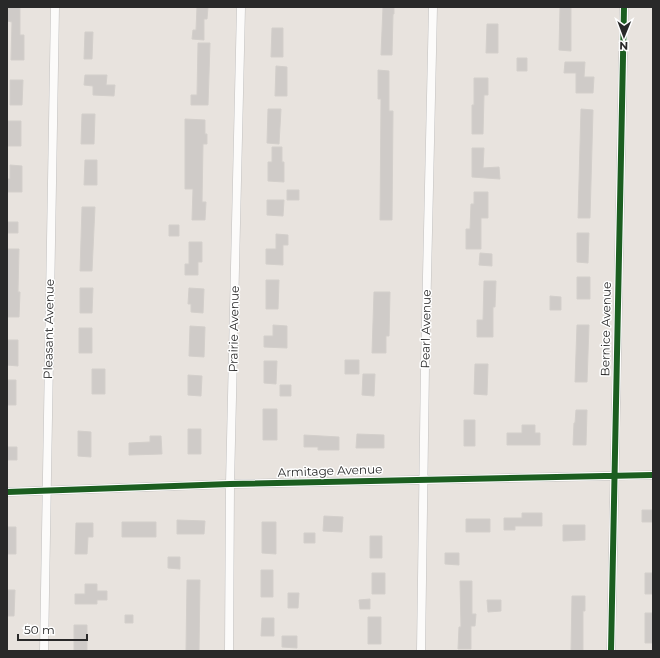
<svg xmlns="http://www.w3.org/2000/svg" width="660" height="658" viewBox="0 0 660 658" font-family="Montserrat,sans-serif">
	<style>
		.building { fill: #cfcbc8; stroke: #d3cfcb }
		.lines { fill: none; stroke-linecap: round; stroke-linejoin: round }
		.street-casing { stroke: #c2c1c0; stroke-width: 9 }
		.street { stroke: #fcfbfa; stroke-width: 8 }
		.cycleway-casing { stroke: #fff; stroke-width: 8 }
		.cycleway { stroke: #1b5e20; stroke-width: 6 }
		.labels { text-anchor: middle; stroke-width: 3; stroke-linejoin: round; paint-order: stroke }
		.street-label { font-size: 12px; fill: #292929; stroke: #fff }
	</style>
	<rect width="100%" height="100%" fill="#e8e3de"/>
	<!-- building -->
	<path class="building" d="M8,7H20V35H24V60H11L12,22L7,21Z
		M197,7H208L207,19H204V40L192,39L193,30H196Z
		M383,7H394V14H393L392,55H381Z
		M560,7H571V51L559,50Z
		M487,24H498V53H486Z
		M272,28H283V57H271Z
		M85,32H93L92,59H84Z
		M198,43H210L208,105H191V95H197Z
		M517,58H527V71H517Z
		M565,62H585L584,77H594L593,93H576V73H564Z
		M276,66L287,67V96H275Z
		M378,70L389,71V111H393L392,220H380L381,99H378Z
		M85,75H107L106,85H115L114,96L93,95V86L84,85Z
		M474,78H488V95H484L483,134H472V105H474Z
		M10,80H23L22,105H10Z
		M268,109H281L279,144L267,143Z
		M581,109L593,110L590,218H578Z
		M82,114H95L94,144H81Z
		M185,119L205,120V134H207V144H203L202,202H206L205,220H192L193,189H185Z
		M8,121H21V146H8Z
		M272,147H282V162H284V182L268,181V162H272Z
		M472,148H484L483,168L499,167L500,179L472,177Z
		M85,160H97V185H84Z
		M10,165L22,166V192H7V179H10Z
		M287,190H299V200H287Z
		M474,192H488V218H481V249H466V229H470L471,204H474Z
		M267,200H284L283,216L267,215Z
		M82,207H95L92,271H80Z
		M7,222H18V233H7Z
		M169,225H179V236H169Z
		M577,233H589L588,263L577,262Z
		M276,234L288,235V245H283V265L266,264V249H276Z
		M189,242H202V262H198V275H185V264H189Z
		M7,249H19L18,292H20L19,317H7Z
		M480,253L492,254V266L479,265Z
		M577,277H590V299H577Z
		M266,280H279L278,309H266Z
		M484,281H496L495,307H493V337H477V320H483Z
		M80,288H93L92,313H80Z
		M189,288L204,289L203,313L191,312V304H188Z
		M374,292H390L389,336H386V353H372Z
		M550,296L561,297V310H550Z
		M273,325L287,326V348L264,347V336H273Z
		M577,325H589L587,382H575Z
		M190,326L205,327L204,357L189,356Z
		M79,328H92V353H79Z
		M7,340H18V366L7,365Z
		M345,360H359V374H345Z
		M264,361H277L276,384L264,383Z
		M475,364H488L487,395L474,394Z
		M92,369H105V394H92Z
		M363,374H375L374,396L362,395Z
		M188,375L202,376L201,396L188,395Z
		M7,380H16V405H7Z
		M280,385H291V396H280Z
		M263,409H277V440H263Z
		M576,410H587L586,445H573L574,423H575Z
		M464,420H475V446H464Z
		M522,425H535V433H540V445H507V433H522Z
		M188,429H201V454H188Z
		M78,431L91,432V457L78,456Z
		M357,434L384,435V448H356Z
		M304,435L339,437V450H318V447H304Z
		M150,436H161L162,454L129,455V443L150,442Z
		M7,447H17V460H7Z
		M642,510H653V522H642Z
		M522,513H542V526H515V530H504V518H522Z
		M324,516L343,517L342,532L323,531Z
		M466,519H490V532H466Z
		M177,520L205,521L204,534H177Z
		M122,522H156V537H122Z
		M262,522H276V554L262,553Z
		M76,523H93V537H88L87,554H75Z
		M563,525H585V540L563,541Z
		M7,527H16V554H7Z
		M304,533H315V543H304Z
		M370,536H382V558H370Z
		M445,553H459V565L445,564Z
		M168,557H180V569L168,568Z
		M261,570H273V597H261Z
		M372,573H385V594H372Z
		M645,573H653V594H645Z
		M187,580H200L199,651H186Z
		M460,581H472V614H476L475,626H471V649H458L459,627H461Z
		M85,584H97V591H107V600H97V604H75V594H85Z
		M7,590H15L14,616H7Z
		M288,593H299L298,608H288Z
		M572,596H585V611H583V651H571Z
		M370,599V609H360L359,600Z
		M487,600H501V611L488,612Z
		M645,613H653V643H645Z
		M125,615H133V623H125Z
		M368,617H381V644H368Z
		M262,618H274V636H261Z
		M74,625H87V651H74Z
		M282,636H297V648L282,647Z"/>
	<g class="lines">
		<!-- street casing -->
		<g class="street-casing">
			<path id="street" d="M7,492L230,484L653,475
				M44,651L55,7
				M229,651L230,484L241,7
				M421,651L425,366L433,7
				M611,651L624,7"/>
		</g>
		<!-- street -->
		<use href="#street" class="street"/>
		<!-- cycleway casing -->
		<g class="cycleway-casing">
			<path id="cycleway" d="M7,492L230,484L653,475
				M611,651L624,7"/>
		</g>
		<!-- cycleway -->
		<use href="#cycleway" class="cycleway"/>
	</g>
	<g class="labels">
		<!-- street labels -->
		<g class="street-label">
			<text transform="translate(49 329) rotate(-89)" y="4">Pleasant Avenue</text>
			<text transform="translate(234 329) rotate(-89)" y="4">Prairie Avenue</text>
			<text transform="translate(426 329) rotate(-89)" y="4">Pearl Avenue</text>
			<text transform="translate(606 329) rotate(-89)" y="4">Bernice Avenue</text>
			<text transform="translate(330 471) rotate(-2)" y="4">Armitage Avenue</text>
		</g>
	</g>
	<!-- border -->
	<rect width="660" height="658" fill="none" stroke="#292929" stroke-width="16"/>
	<!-- north arrow -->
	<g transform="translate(624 36) rotate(181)" stroke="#ffffff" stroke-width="3" paint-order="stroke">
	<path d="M0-3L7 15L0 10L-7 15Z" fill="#292929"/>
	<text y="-6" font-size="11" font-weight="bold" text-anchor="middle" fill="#292929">N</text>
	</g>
	<!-- scale -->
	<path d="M18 634v6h69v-6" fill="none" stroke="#292929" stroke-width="2"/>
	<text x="24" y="634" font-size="12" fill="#292929" stroke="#ffffff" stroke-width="3" paint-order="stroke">50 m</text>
</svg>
